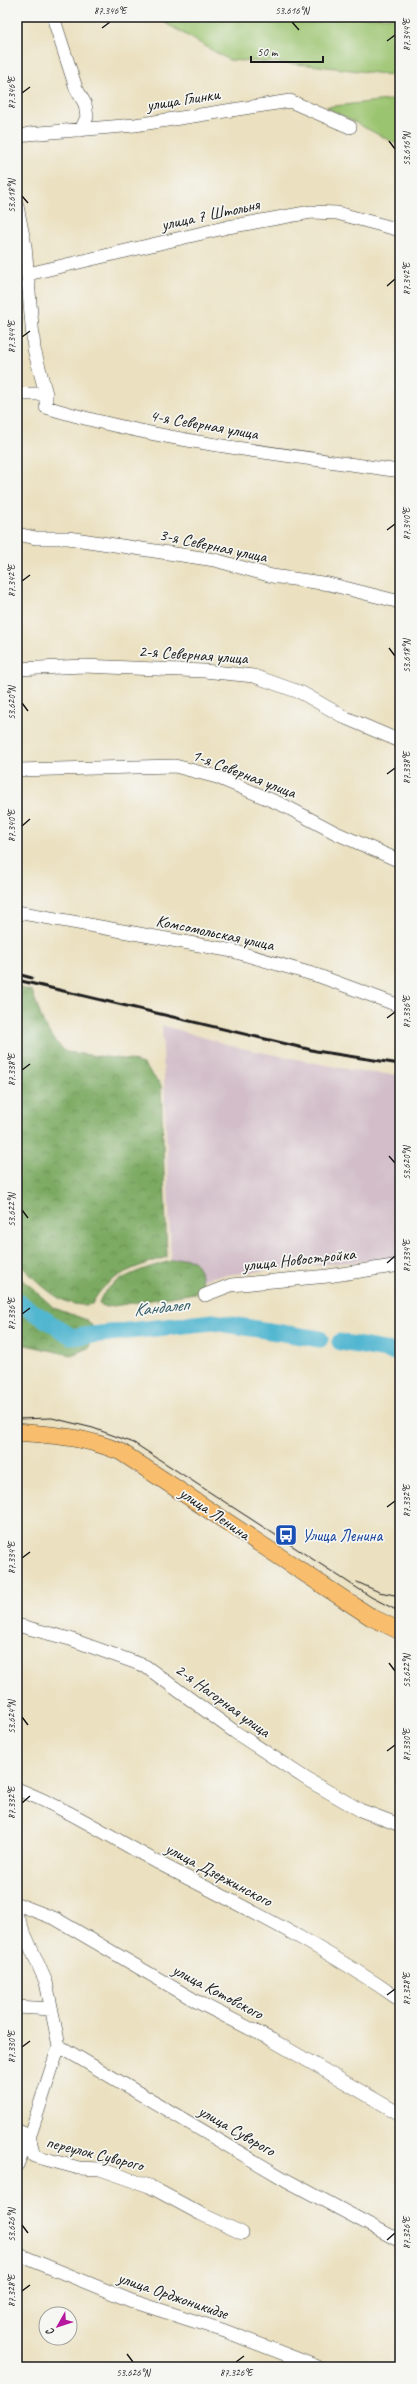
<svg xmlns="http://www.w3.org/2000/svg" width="417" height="2384" viewBox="0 0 417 2384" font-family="Caveat,sans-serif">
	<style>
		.industrial { fill: #d2bdc8 }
		.green { fill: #9bc470; stroke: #5c7046 }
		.forest { fill: url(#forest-crowns); stroke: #4c633f }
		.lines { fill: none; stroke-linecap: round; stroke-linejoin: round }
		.river { stroke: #51b6d0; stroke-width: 17 }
		.minor-casing { stroke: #3b3a35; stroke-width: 14 }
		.major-casing { stroke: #3b3a35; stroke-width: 18 }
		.minor { stroke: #fff; stroke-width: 13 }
		.major { stroke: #f9be6d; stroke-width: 17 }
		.tram { stroke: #1c1c1c; stroke-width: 1 }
		.rail { stroke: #1c1c1c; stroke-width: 3 }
		.ticks { fill: none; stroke: #1c1c1c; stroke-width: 1.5 }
		.labels { text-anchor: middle; stroke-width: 3.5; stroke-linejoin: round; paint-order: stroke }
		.street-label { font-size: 17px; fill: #1c1c1c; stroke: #f6f6f2 }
		.transit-label { font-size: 17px; fill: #164399; stroke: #f6f6f2; text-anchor: start }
		.water-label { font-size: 18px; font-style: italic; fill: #315a64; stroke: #f6f6f2 }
		.neatline { fill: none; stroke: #1c1c1c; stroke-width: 1.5 }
		.ticks-label { font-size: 10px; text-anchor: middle; fill: #1c1c1c }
	</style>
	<defs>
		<pattern id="forest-crowns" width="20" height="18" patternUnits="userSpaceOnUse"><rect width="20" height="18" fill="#7caa62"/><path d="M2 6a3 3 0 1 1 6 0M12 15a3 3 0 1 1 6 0" fill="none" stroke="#658a50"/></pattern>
	</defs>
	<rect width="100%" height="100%" fill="#f6f6f2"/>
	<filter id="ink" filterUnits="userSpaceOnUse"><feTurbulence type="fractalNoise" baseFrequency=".025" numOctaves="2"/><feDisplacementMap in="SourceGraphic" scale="8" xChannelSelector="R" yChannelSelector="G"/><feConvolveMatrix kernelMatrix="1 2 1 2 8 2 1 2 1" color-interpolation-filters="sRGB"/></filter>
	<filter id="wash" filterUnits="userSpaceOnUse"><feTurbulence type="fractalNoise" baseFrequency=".012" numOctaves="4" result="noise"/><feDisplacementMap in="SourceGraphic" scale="16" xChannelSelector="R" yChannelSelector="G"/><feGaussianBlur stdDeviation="0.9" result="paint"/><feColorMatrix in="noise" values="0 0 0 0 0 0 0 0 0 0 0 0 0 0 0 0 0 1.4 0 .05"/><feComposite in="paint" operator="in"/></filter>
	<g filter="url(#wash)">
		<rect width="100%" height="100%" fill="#ebe1c1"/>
		<!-- industrial -->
		<path class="industrial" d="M162,1025L236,1047L361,1072L400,1075V1257L217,1276L172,1287Z"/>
		<!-- green -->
		<path class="green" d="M155,17H400V76L310,65L229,60Z
			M400,99V146L326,107L397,99Z"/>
		<!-- forest -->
		<path class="forest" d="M17,987L32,991L43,1022L53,1039L66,1052L130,1060L143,1064L161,1085L167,1257C138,1266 106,1275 92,1304C61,1311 37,1280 17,1262Z
			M185,1258C202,1262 200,1274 203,1288L201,1292L107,1307L99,1304C103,1278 156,1265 178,1259Z
			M17,1274L54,1308L87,1320L93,1327L89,1348L71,1355L17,1343Z"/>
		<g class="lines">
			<!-- river -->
			<path class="river" d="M17,1301L72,1337L213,1322L320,1339
				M340,1342L396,1352L400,1355"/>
		</g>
	</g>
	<g filter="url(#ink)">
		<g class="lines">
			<!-- minor casing -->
			<g class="minor-casing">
				<path id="minor" d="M55,23L76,88L85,104L87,117L81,130
					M17,138L28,134L135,125L290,101L350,127
					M17,206L25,246L34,349L46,394
					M28,274L228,227L311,212L337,213L400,230
					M17,394H46V407C160,442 281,454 400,471
					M17,534L36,538H68L215,560L272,576L329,584L400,602
					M17,669L84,666L204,671L254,676L302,693L346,718L400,741
					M17,770L175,766L217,777L285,806L336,833L400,861
					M17,912L233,951L319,976L400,1006
					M205,1295L231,1285L328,1276L400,1265
					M17,1625L70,1639L145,1666L235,1732L308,1780L360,1810L400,1825
					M17,1789C66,1808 111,1837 157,1862C239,1905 324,1946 400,2000
					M17,1904L56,1919L196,2001L272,2040L400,2114
					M17,1917L46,1982L59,2046L31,2132L17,2165
					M17,2007L51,2009
					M59,2046L286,2180L400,2241
					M17,2131L29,2136L34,2156L79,2168L100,2169L149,2186L201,2214L242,2233
					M17,2254L132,2301L225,2331L318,2367"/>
			</g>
			<!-- major casing -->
			<g class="major-casing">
				<path id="major" d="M17,1432C56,1435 85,1437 121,1452L371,1617L400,1631"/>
			</g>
			<!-- minor -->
			<use href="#minor" class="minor"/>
			<!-- major -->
			<use href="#major" class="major"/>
			<!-- tram -->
			<path class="tram" d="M17,1419L52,1418L93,1428L134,1443L371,1597L400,1612
				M357,1582L379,1592L400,1596"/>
			<!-- rail -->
			<path class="rail" d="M17,974L32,978
				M17,980L316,1051L400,1064"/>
		</g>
	</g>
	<!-- ticks -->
	<path class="ticks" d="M292,22L299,30M102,28L110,22M387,41L395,35M22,93L30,87M389,141L395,149M22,196L28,203M387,286L395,279M22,337L30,331M387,530L395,524M22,581L30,575M389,648L395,656M22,703L28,711M387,774L395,768M22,826L30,819M387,1018L395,1012M22,1070L30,1064M389,1156L395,1163M22,1210L28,1218M387,1263L395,1256M22,1314L30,1308M387,1507L395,1501M22,1558L30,1552M389,1663L395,1671M22,1717L28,1725M387,1751L395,1745M22,1803L30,1796M387,1995L395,1989M22,2047L30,2041M22,2225L28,2233M387,2240L395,2233M22,2291L30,2285M127,2354L133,2362M236,2362L244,2356"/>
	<!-- icons -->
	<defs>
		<g id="bus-square" transform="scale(1.15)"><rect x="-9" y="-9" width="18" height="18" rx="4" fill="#1a4fb4" stroke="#f6f6f2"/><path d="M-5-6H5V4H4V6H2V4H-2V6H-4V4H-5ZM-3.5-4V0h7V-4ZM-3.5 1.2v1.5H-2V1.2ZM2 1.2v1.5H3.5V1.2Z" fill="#fff"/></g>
	</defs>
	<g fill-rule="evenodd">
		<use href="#bus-square" x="286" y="1535"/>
	</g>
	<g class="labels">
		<!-- street labels -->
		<g class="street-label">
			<text transform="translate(183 99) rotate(-9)" y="6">улица Глинки</text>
			<text transform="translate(210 214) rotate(-12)" y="6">улица 7 Штольня</text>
			<text transform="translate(204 424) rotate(10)" y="6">4-я Северная улица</text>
			<text transform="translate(213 545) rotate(12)" y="6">3-я Северная улица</text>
			<text transform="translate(193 654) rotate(4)" y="6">2-я Северная улица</text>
			<text transform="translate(244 773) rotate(21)" y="6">1-я Северная улица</text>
			<text transform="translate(215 932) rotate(12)" y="6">Комсомольская улица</text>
			<text transform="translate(299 1259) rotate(-6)" y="6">улица Новостройка</text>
			<text transform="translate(215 1513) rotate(34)" y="6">улица Ленина</text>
			<text transform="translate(223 1700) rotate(36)" y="6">2-я Нагорная улица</text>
			<text transform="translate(219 1874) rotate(28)" y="6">улица Дзержинского</text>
			<text transform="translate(218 1991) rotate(28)" y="6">улица Котовского</text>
			<text transform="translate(237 2130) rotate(30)" y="6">улица Суворого</text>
			<text transform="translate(95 2153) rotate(14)" y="6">переулок Суворого</text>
			<text transform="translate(173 2295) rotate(19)" y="6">улица Орджоникидзе</text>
		</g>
		<!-- transit labels -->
		<g class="transit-label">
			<text x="302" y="1541">Улица Ленина</text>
		</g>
		<!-- water labels -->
		<g class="water-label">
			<text transform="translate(161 1307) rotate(-6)" y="6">Кандалеп</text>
		</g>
	</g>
	<!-- margin -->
	<rect width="417" height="2384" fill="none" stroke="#f6f6f2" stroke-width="44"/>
	<!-- north arrow -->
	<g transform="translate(58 2326) rotate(231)"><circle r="19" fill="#f6f6f2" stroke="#9f9f9c"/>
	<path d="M0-3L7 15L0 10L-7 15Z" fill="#b5179e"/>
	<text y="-6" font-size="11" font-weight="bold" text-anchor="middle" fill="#1c1c1c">С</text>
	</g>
	<!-- scale -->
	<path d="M251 56v6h72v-6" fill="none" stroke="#1c1c1c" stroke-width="2"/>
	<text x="257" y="56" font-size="12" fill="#1c1c1c" stroke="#f6f6f2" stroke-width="3" paint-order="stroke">50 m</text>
	<rect x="22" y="22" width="373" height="2340" class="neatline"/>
	<g class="ticks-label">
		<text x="110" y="14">87.346°E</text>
		<text x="292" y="14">53.616°N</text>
		<text transform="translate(406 35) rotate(-90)" y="4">87.344°E</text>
		<text transform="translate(11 93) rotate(-90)" y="4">87.346°E</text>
		<text transform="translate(406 149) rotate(-90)" y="4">53.616°N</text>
		<text transform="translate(11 196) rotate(-90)" y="4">53.618°N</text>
		<text transform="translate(406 279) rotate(-90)" y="4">87.342°E</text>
		<text transform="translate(11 337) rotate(-90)" y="4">87.344°E</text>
		<text transform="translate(406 524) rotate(-90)" y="4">87.340°E</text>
		<text transform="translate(11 581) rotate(-90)" y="4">87.342°E</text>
		<text transform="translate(406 656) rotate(-90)" y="4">53.618°N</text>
		<text transform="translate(11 703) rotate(-90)" y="4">53.620°N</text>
		<text transform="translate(406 768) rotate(-90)" y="4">87.338°E</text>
		<text transform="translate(11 826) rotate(-90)" y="4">87.340°E</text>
		<text transform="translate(406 1012) rotate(-90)" y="4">87.336°E</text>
		<text transform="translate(11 1070) rotate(-90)" y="4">87.338°E</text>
		<text transform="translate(406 1163) rotate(-90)" y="4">53.620°N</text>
		<text transform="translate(11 1210) rotate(-90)" y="4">53.622°N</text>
		<text transform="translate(406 1256) rotate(-90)" y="4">87.334°E</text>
		<text transform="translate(11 1314) rotate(-90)" y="4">87.336°E</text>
		<text transform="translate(406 1501) rotate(-90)" y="4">87.332°E</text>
		<text transform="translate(11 1558) rotate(-90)" y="4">87.334°E</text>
		<text transform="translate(406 1671) rotate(-90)" y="4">53.622°N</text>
		<text transform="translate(11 1717) rotate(-90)" y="4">53.624°N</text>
		<text transform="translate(406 1745) rotate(-90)" y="4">87.330°E</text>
		<text transform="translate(11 1803) rotate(-90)" y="4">87.332°E</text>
		<text transform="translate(406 1989) rotate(-90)" y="4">87.328°E</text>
		<text transform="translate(11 2047) rotate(-90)" y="4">87.330°E</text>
		<text transform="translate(11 2225) rotate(-90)" y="4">53.626°N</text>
		<text transform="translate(406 2233) rotate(-90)" y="4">87.326°E</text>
		<text transform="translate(11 2291) rotate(-90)" y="4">87.328°E</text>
		<text x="133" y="2376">53.626°N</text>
		<text x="236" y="2376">87.326°E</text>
	</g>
</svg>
